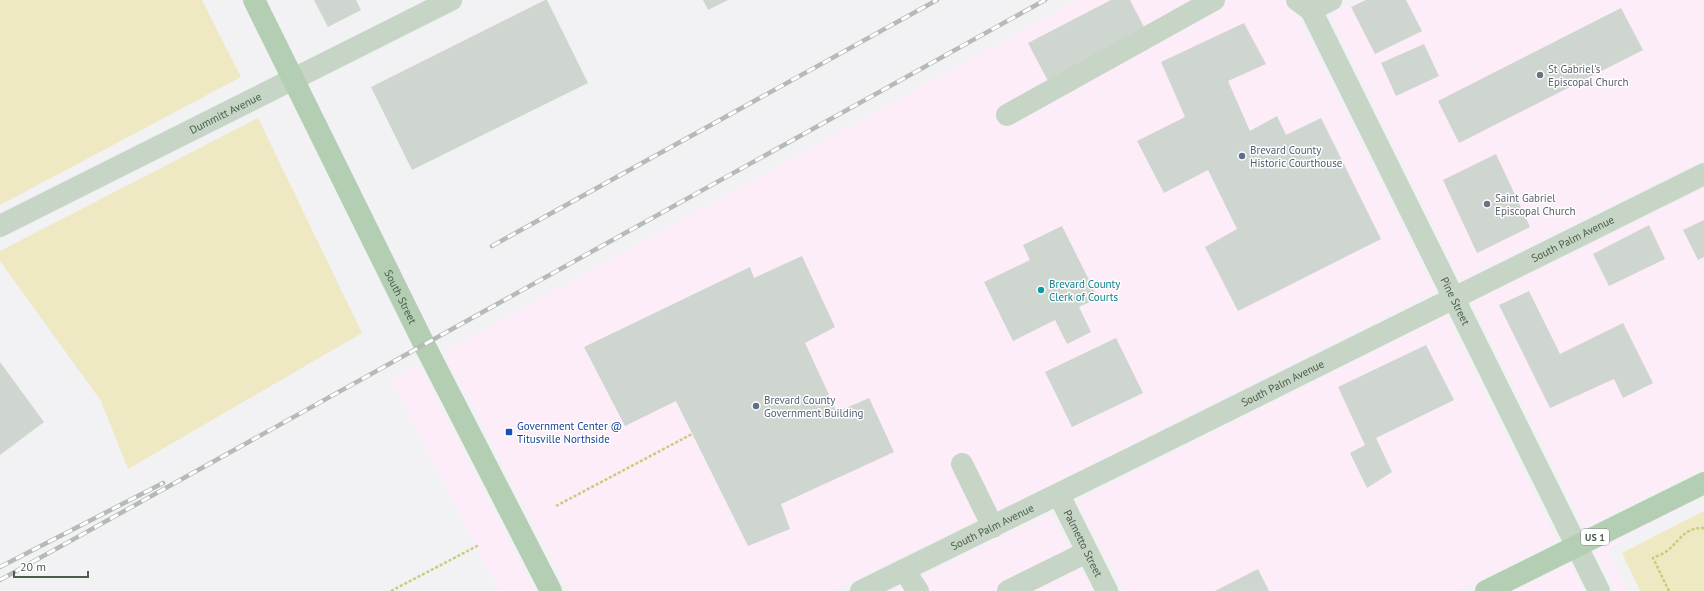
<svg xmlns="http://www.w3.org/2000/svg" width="1704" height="591" viewBox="0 0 1704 591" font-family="'PT Sans',sans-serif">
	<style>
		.commercial { fill: #fcedf9 }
		.green { fill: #eee9c3 }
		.building { fill: #cfd5cf }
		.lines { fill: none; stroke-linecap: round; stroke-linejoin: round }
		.path { stroke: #cbcb7c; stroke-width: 2.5; stroke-dasharray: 3 2; stroke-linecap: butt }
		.minor { stroke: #c6d5c6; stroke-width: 22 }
		.major { stroke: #b3ceb3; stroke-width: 22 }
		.rail-casing { stroke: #b4bbb5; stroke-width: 4.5 }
		.rail { stroke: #fff; stroke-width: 3; stroke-dasharray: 9; stroke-linecap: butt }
		.worship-dot { fill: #6b7280; stroke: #fff; stroke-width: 1.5 }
		.service-dot { fill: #5c6f8a; stroke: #fff; stroke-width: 1.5 }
		.culture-dot { fill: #0f9aa8; stroke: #fff; stroke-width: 1.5 }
		.transit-dot { fill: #1a4fb4; stroke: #fff; stroke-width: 1.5 }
		.labels { text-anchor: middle; stroke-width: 3; stroke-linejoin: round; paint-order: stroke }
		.shield { fill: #fff; stroke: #808e80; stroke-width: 1 }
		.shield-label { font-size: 10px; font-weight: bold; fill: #4a5e4a }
		.worship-label { font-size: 11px; fill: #5b616d; stroke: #fff; text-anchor: start }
		.street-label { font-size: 11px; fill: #4a5e4a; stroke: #fff }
		.service-label { font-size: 11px; fill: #4e5e75; stroke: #fff; text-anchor: start }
		.culture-label { font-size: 11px; fill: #0d838f; stroke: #fff; text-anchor: start }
		.transit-label { font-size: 11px; fill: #164399; stroke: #fff; text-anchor: start }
	</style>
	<rect width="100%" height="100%" fill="#f2f1f4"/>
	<!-- commercial -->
	<path class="commercial" d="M1077,0H1303L1293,5L1435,292L1053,484L833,591H568L444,352Z
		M1359,0H1704V160L1460,280L1330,15Z
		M1704,188V469L1584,528L1471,302Z
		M1446,315L1558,541L1457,591H1124L1077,500Z
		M419,365L535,591H499L392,380Z
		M1704,497L1617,543L1611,548L1610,555L1627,591H1615L1595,551Z
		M1051,513L1092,591H890Z
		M1570,563L1584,591H1514Z"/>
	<!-- green -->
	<path class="green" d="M0,0H202L241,77L0,205Z
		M258,118L362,333L128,469L101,401L0,261V251Z
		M1704,511V591H1640L1622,553Z"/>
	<!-- building -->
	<path class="building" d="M314,0H356L361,10L328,27Z
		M545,0H547L588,83L412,170L371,87Z
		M703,0H728L708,10Z
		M1111,0H1130L1146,31L1048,81L1028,43Z
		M1366,0H1406L1422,31L1375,54L1351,7Z
		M1621,8L1643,50L1459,143L1438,101Z
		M1244,23L1266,64L1228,81L1250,131L1277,116L1286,135L1321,118L1381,239L1238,311L1205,247L1237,229L1208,170L1164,193L1137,141L1185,117L1161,62Z
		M1424,44L1439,76L1396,96L1381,63Z
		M1496,154L1530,227L1477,253L1443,180Z
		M1704,220V257L1698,260L1683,230Z
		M1649,225L1665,259L1609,286L1593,254Z
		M1062,226L1098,298L1079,307L1091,332L1067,344L1055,320L1013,341L984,282L1030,260L1023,245Z
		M802,256L835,327L805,343L837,412L869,398L894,452L781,504L790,529L748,546L676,401L625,426L584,347L750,267L754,278Z
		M1529,291L1560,354L1623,323L1653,383L1623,398L1614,379L1550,408L1499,305Z
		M1116,338L1143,393L1072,427L1045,372Z
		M1426,345L1454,400L1376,438L1392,472L1367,488L1350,453L1365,445L1338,387Z
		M0,362L44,422L0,455Z
		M1258,569L1269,591H1215Z"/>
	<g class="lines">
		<!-- path -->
		<path class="path" d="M556,506L692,434
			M391,591L479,545
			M1669,591L1653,558C1657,556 1663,554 1667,551C1680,541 1684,527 1704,528"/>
		<!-- minor -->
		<g class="minor">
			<path id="s1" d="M1297,0L1311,10L1599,591"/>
			<path d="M1311,10L1331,0"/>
			<path d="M1007,115L1214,0"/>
			<path id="s2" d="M0,226L451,0"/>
			<path d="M962,464L993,527"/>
			<path id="s3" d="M1059,495L1107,591"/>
			<path d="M904,570L918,591"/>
			<path id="s4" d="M861,591C1143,454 1423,312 1704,174"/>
			<path d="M1008,591L1087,552"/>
		</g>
		<!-- major -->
		<g class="major">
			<path id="s5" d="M254,0L424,344L551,591"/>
			<path d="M1486,591L1704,483"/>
		</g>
		<!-- rail casing -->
		<g class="rail-casing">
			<path id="rail" d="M492,246L937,0
				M0,567L163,483
				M0,580L1045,0"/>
		</g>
		<!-- rail -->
		<use href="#rail" class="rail"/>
	</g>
	<!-- markers -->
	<g class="worship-dot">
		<circle cx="1540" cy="75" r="4"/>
		<circle cx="1487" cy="204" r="4"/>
	</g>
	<g class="service-dot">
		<circle cx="1242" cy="156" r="4"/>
		<circle cx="756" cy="406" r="4"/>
	</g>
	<circle class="culture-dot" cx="1041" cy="290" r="4"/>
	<rect class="transit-dot" x="505" y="428" width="8" height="8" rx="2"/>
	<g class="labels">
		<!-- shield labels -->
		<rect class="shield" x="1581" y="529" width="28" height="16" rx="3"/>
		<g class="shield-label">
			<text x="1595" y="541">US 1</text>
		</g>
		<!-- worship labels -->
		<g class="worship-label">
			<text x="1548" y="73">St Gabriel's<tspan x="1548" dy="13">Episcopal Church</tspan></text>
			<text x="1495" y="202">Saint Gabriel<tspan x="1495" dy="13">Episcopal Church</tspan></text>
		</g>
		<!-- street labels -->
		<g class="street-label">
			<text dy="4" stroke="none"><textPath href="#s2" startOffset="252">Dummitt Avenue</textPath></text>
			<text dy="4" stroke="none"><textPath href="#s4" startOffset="794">South Palm Avenue</textPath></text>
			<text dy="4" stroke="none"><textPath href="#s5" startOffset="331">South Street</textPath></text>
			<text dy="4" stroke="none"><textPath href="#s1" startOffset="342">Pine Street</textPath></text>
			<text dy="4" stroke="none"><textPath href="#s4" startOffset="470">South Palm Avenue</textPath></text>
			<text dy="4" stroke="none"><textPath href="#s4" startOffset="146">South Palm Avenue</textPath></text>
			<text dy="4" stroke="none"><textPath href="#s3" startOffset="54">Palmetto Street</textPath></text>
		</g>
		<!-- service labels -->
		<g class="service-label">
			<text x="1250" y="154">Brevard County<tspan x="1250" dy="13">Historic Courthouse</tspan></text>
			<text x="764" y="404">Brevard County<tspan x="764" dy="13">Government Building</tspan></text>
		</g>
		<!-- culture labels -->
		<g class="culture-label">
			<text x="1049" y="288">Brevard County<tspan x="1049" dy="13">Clerk of Courts</tspan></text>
		</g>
		<!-- transit labels -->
		<g class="transit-label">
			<text x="517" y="430">Government Center @<tspan x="517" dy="13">Titusville Northside</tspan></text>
		</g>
	</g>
	<!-- scale -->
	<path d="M14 571v6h74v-6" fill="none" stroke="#4a5e4a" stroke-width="2"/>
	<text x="20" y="571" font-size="12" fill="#4a5e4a" stroke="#ffffff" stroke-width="3" paint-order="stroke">20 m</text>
</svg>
